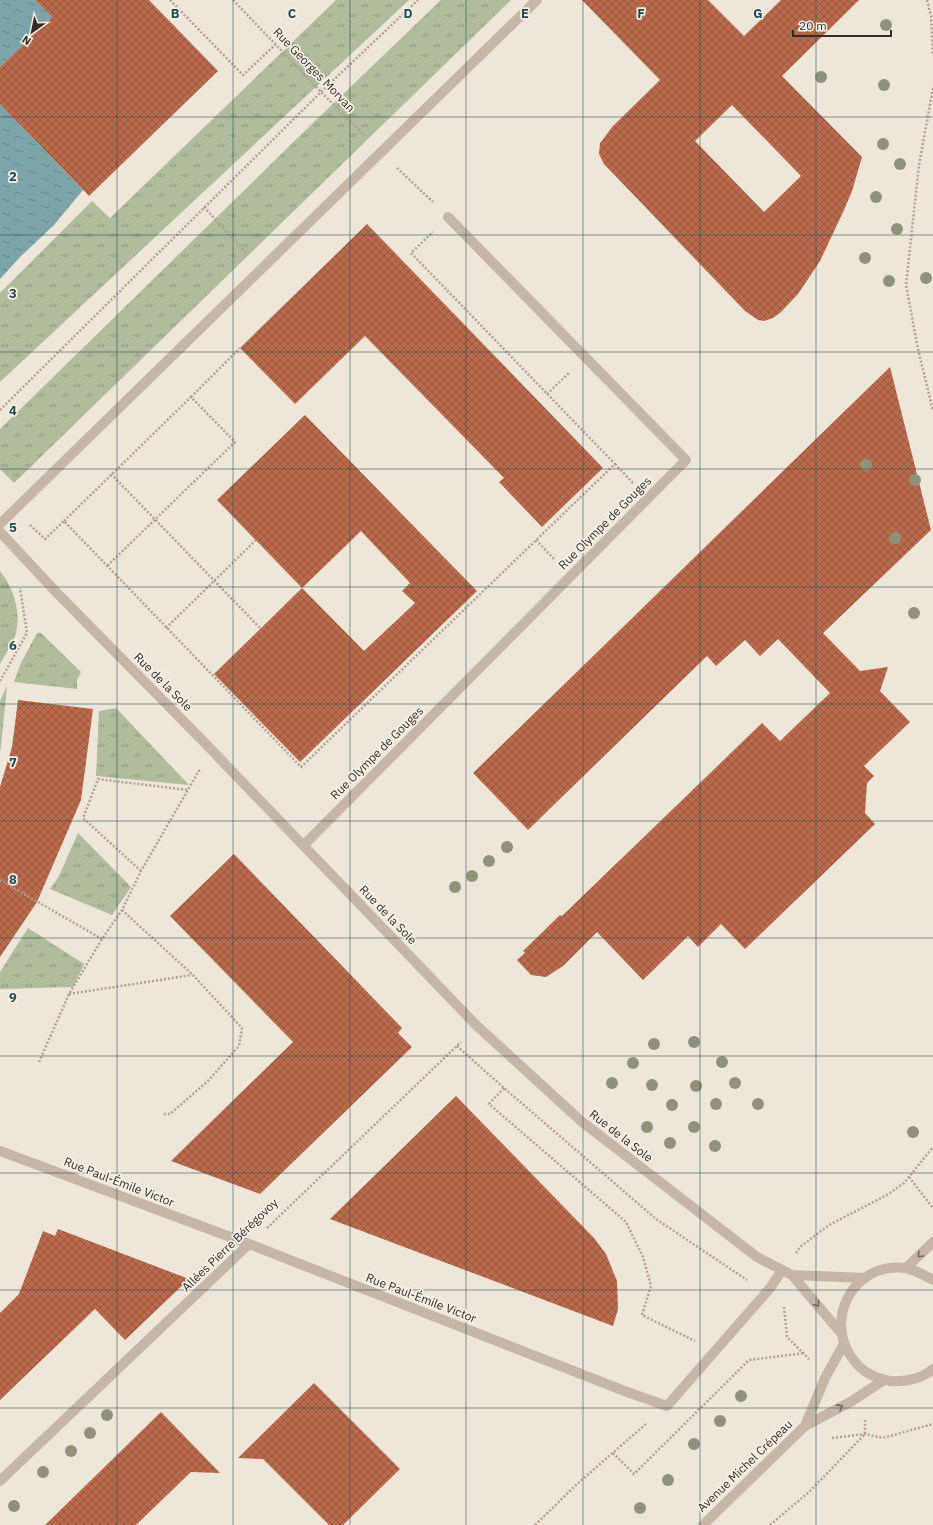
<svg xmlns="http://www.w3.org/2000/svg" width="933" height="1525" viewBox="0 0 933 1525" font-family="'IBM Plex Sans',sans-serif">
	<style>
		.grass { fill: url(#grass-tufts) }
		.water { fill: url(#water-ripples) }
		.building { fill: url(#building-cross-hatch); fill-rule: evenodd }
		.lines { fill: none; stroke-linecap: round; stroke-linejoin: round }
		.path { stroke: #b1a092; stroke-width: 2.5; stroke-dasharray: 2 2; stroke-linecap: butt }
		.service { stroke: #c5b6a8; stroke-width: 10 }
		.minor { stroke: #c5b6a8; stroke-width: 10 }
		.tertiary { stroke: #c5b6a8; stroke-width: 10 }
		.tree { fill: #8f927b }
		.oneway { stroke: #756a61 }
		.grid { fill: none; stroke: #214b50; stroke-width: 1; stroke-opacity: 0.55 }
		.labels { text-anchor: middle; stroke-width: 3.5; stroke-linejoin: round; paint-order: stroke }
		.street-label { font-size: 12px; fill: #332b27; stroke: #f7f0e6 }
		.grid-label { font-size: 13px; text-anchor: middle; font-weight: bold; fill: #214b50; stroke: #f7f0e6; stroke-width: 3.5; stroke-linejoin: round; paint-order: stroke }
	</style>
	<defs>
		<pattern id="grass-tufts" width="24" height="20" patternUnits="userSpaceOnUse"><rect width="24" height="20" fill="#b0bc9c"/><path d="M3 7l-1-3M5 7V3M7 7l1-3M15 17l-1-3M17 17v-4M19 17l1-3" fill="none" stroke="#90997f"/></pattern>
		<pattern id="water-ripples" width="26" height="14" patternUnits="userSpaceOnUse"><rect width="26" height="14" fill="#7ca5a9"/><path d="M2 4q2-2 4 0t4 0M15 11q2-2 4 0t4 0" fill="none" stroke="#66878a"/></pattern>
		<pattern id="building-cross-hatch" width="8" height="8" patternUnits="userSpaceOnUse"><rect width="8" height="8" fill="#ba6b4d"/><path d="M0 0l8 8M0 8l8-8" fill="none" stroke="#985840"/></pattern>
	</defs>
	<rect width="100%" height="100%" fill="#efe6da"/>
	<!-- grass -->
	<path class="grass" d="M336,0H409L0,382V293L92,201L110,218Z
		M441,0H511L14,483L0,469V429L314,122Z
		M0,571C14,588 22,615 15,636C11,646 5,655 0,664Z
		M37,633H41L81,672L77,680V689L14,682L20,665Z
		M7,686L1,746L0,752V701Z
		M116,708L189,785L96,776L99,711Z
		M78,833L131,887L112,915L50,889L59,876Z
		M28,928L84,964L73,987L0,989V972Z"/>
	<!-- water -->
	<path class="water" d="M0,0H35L52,17L0,67Z
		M0,104L83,190L54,225L21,256L0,279Z"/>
	<!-- building -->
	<path class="building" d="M35,0H149L218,71L89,196L0,104V67L52,17Z
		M582,0H708L744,36L781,0H859L782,76L862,157L852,191L844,210L820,261L798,294L781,312L773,318L764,321L758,320L745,311L604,164L599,154L600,143L604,138L612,127L660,80ZM732,105L801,176L764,212L695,141Z
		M367,224L603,468L542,527L499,482L504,478L365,336L295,404L240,348Z
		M890,367L931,530L823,633L860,671L888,667L880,691L910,722L864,766L874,776L867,783L865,813L875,824L745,949L721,924L698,947L688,936L643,980L597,932L563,966L546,977L531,975L517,960L525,953L523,951L560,915L562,916L762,723L780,741L830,693L778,639L760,656L745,640L716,666L707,656L528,830L473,773Z
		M305,415L477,591L300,762L214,674L302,588L217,500ZM361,531L410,583L402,591L415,603L364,651L302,588Z
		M18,700L93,709L81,800L37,902L0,957V787L12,747Z
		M234,854L402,1028L398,1033L412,1047L260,1194L171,1161L293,1042L170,916Z
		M456,1096L594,1238L606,1254L617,1281L618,1309L613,1326L330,1219Z
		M58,1229L189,1279L125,1340L95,1309L0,1400V1313L19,1294L43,1231L55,1236Z
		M314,1383L400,1469L343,1525H329L263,1459L238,1458Z
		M161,1412L220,1473L191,1472L136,1525H45Z"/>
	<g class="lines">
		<!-- path -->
		<path class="path" d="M170,0L243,75L276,44
			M233,0L321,92L365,136
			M927,0L931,16L933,54
			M933,88L919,165L906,285L918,349L933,411
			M397,168L433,202
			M204,207L246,253
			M547,394L570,372
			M191,397L240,348
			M0,410L321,92L418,0
			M615,464L633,483
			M111,474L261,629
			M64,521L191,397L235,442L107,566
			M30,525L45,539L64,521L301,767L615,464L411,253L433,232
			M536,540L555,560
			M166,628L256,540
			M0,681L27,633L20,588
			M141,871L83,818L98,779L187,790
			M0,880L102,939
			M122,910L193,975L242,1028L239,1046L208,1081L170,1114H162
			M69,994L192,975
			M457,1046L504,1088L656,1219L747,1280
			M39,1062L69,994L102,939L122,910L141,871L200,769
			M504,1088L489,1104L626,1222L643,1257L651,1286L642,1315L695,1341
			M909,1177L933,1208
			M267,1228L461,1042
			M796,1253L800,1247L829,1225L887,1195L904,1183L933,1147
			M784,1307L787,1337L809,1359
			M832,1438L865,1434L883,1438L933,1424
			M613,1453L634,1474L749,1360L805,1353
			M535,1525L576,1485L647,1423
			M770,1525L809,1492L865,1434V1420"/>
		<!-- service -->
		<path class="service" d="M0,524L537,0"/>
		<!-- minor -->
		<path class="minor" d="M0,532L57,593L201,739L476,1025L581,1121L757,1257L792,1275L865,1278
			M304,845L686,460L448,217
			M0,1151L249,1244L627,1392L667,1406L771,1287L782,1270
			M792,1275L841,1333
			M0,1481L249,1244"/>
		<!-- tertiary -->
		<path class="tertiary" d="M906,1268L933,1242
			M933,1280C924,1275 916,1270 905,1268C852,1261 821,1324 856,1363C864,1373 878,1379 890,1381C904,1382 922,1379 933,1369
			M805,1426L825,1378L844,1344
			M703,1525L805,1426L852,1401L884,1380"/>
	</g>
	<!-- trees -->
	<g class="tree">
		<circle cx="886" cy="25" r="6"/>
		<circle cx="821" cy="77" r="6"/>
		<circle cx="884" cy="85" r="6"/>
		<circle cx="883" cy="144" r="6"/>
		<circle cx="900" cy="164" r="6"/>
		<circle cx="876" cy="197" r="6"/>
		<circle cx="897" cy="229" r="6"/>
		<circle cx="865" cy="258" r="6"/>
		<circle cx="926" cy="278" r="6"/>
		<circle cx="889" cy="281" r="6"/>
		<circle cx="866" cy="465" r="6"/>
		<circle cx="915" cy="480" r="6"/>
		<circle cx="895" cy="538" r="6"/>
		<circle cx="914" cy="613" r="6"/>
		<circle cx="507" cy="847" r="6"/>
		<circle cx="489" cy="861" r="6"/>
		<circle cx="472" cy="876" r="6"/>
		<circle cx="455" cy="887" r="6"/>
		<circle cx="694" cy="1042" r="6"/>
		<circle cx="654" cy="1044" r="6"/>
		<circle cx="722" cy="1062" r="6"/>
		<circle cx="633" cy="1063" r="6"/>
		<circle cx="612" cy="1083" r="6"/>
		<circle cx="735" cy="1083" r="6"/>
		<circle cx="652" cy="1085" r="6"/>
		<circle cx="696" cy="1086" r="6"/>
		<circle cx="716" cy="1104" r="6"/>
		<circle cx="758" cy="1104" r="6"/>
		<circle cx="672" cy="1105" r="6"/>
		<circle cx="647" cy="1127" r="6"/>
		<circle cx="694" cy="1127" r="6"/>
		<circle cx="913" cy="1132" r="6"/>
		<circle cx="670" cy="1143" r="6"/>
		<circle cx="715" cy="1146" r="6"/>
		<circle cx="741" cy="1396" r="6"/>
		<circle cx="107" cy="1415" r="6"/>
		<circle cx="720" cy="1421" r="6"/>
		<circle cx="90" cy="1433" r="6"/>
		<circle cx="694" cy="1444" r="6"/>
		<circle cx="71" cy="1451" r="6"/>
		<circle cx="43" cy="1472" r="6"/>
		<circle cx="668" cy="1480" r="6"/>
		<circle cx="14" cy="1506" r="6"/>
		<circle cx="640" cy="1508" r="6"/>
	</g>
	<!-- one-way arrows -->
	<defs><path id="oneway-chevron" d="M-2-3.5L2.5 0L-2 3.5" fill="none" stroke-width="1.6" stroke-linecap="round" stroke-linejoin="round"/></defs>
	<g class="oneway">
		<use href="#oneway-chevron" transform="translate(920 1255) rotate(135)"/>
		<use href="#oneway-chevron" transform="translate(817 1304) rotate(50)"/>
		<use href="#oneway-chevron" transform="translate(840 1407) rotate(-29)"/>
	</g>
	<!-- grid -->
	<path class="grid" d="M117,0V1525M233,0V1525M350,0V1525M466,0V1525M583,0V1525M700,0V1525M816,0V1525M0,117H933M0,235H933M0,352H933M0,469H933M0,587H933M0,704H933M0,821H933M0,938H933M0,1056H933M0,1173H933M0,1290H933M0,1408H933"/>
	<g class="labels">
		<!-- street labels -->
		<g class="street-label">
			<text transform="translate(314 70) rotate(46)" y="4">Rue Georges Morvan</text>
			<text transform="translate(605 523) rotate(-45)" y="4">Rue Olympe de Gouges</text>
			<text transform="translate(163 682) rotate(45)" y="4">Rue de la Sole</text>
			<text transform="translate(377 753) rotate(-45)" y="4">Rue Olympe de Gouges</text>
			<text transform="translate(388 915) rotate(46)" y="4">Rue de la Sole</text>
			<text transform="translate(621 1136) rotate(38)" y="4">Rue de la Sole</text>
			<text transform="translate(119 1182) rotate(21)" y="4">Rue Paul-Émile Victor</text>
			<text transform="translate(230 1245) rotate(-44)" y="4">Allées Pierre Bérégovoy</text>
			<text transform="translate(421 1298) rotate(21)" y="4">Rue Paul-Émile Victor</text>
			<text transform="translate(745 1466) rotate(-44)" y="4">Avenue Michel Crépeau</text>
		</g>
	</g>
	<g class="grid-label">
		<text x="175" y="18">B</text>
		<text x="292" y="18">C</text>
		<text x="408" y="18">D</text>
		<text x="525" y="18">E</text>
		<text x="641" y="18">F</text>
		<text x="758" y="18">G</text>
		<text x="13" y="181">2</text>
		<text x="13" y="298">3</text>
		<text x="13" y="415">4</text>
		<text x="13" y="532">5</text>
		<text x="13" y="650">6</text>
		<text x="13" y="767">7</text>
		<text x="13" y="884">8</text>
		<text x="13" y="1002">9</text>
	</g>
	<!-- north arrow -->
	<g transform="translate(32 32) rotate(213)" stroke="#f7f0e6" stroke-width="3" paint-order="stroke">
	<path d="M0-3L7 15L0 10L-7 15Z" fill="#332b27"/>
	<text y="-6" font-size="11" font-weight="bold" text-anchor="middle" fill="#332b27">N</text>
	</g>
	<!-- scale -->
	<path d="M793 30v6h98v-6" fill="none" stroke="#332b27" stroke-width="2"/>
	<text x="799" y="30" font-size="12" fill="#332b27" stroke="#f7f0e6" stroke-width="3" paint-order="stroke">20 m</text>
</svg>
